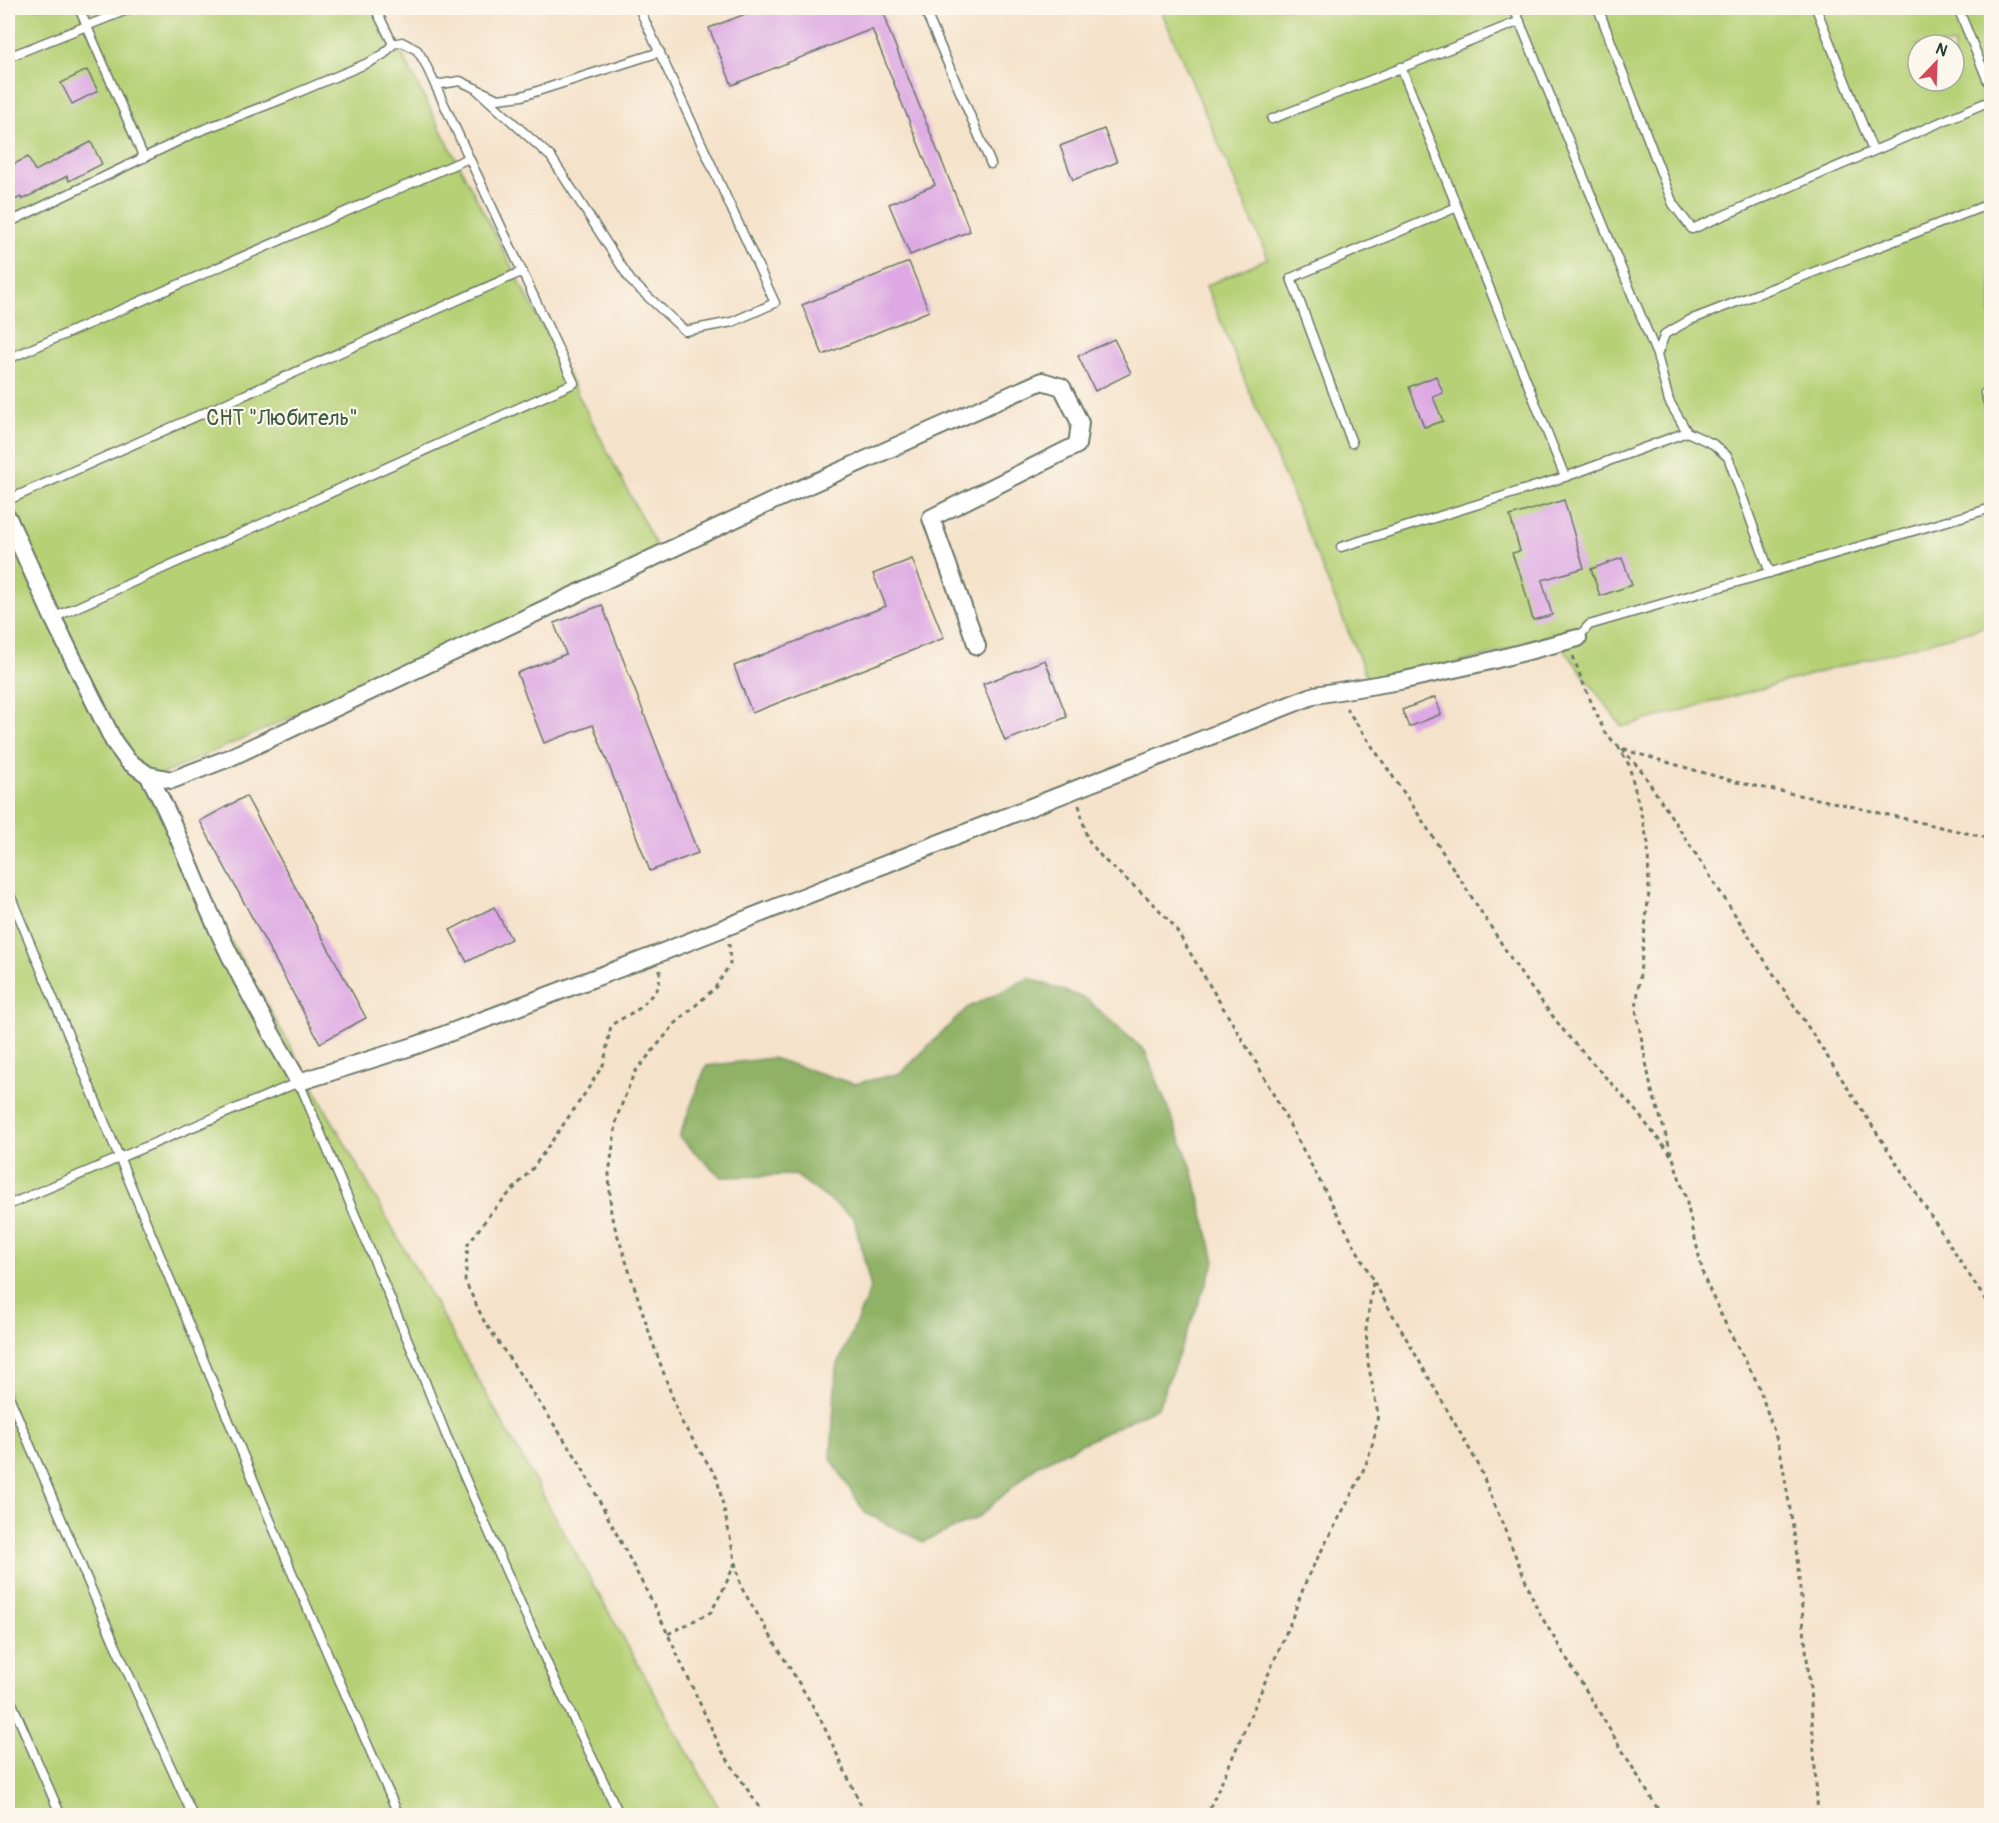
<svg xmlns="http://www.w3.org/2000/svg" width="1999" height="1823" viewBox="0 0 1999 1823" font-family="Pangolin,sans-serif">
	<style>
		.green { fill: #b6d075; stroke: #6a8654; stroke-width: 1.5; fill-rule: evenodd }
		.forest { fill: #90b266; stroke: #58784d; stroke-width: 1.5 }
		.building { fill: #dda8e3 }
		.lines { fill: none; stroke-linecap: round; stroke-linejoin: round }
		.lane-casing { stroke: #6a7768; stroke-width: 11 }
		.street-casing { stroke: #6a7768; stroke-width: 20 }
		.path { stroke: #6a7768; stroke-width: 3; stroke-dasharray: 4.5 4.5; stroke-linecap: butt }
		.lane { stroke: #fff; stroke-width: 8 }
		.street { stroke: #fff; stroke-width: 16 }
		.labels { text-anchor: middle; stroke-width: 4.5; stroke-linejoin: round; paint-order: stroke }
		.park-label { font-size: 21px; fill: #3d5a41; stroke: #fbf7ec }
	</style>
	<rect width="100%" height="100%" fill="#fbf7ec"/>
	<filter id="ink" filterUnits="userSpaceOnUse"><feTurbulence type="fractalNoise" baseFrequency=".0167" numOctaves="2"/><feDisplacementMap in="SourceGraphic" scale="12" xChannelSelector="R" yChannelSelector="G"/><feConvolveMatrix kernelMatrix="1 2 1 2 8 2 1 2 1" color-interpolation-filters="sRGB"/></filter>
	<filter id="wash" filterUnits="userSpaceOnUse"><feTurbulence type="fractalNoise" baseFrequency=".008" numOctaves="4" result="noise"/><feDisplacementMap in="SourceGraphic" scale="24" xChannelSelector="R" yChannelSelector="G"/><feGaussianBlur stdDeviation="1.35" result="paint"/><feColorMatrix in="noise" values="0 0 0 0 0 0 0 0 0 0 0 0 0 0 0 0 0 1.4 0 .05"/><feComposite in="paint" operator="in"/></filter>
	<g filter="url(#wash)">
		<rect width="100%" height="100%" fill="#f5e2ca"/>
		<!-- green -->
		<path class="green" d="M8,8H378L661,555L142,783L723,1815L8,1816Z
			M1160,8H1991V625L1622,727L1555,637L1371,687L1206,286L1268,258ZM1918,45H1954V81H1918Z"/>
		<!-- forest -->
		<path class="forest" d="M1029,978L1086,999L1145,1051L1191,1166L1215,1261L1158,1407L1038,1465L977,1518L923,1542L865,1513L831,1459L836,1369L871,1288L854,1218L795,1175L721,1177L679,1137L706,1066L772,1058L854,1084L901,1073L967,1008Z"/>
		<g id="blocks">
			<!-- building -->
			<path class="building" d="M761,8H881L888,23H886L970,231L910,255L889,204L935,185L872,29L732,85L709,28Z
				M87,70L98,91L72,104L61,83Z
				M1104,129L1117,162L1073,180L1060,146Z
				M91,142L102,164L69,181L67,176L22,200L21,197L8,203V167L28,157L35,171Z
				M909,262L929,311L823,355L802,305Z
				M1114,339L1131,373L1095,391L1078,356Z
				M1436,376L1443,393L1433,397L1443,421L1424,427L1409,387Z
				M1564,500L1584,568L1542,580L1552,615L1533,620L1520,573H1519L1512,553L1520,551L1510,516Z
				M1622,558L1632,585L1600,596L1591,569Z
				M912,559L944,638L752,713L734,666L886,606L873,574Z
				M602,605L698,853L650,871L593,725L544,743L517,673L566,654L554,623Z
				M1045,660L1067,717L1005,741L983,684Z
				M1435,697L1441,714L1409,727L1402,710Z
				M246,796L366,1018L320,1043L200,821Z
				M494,907L511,939L467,962L450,930Z"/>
		</g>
	</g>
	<g filter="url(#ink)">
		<use href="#blocks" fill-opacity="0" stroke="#6a7768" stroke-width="1.5"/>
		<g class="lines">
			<!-- lane casing -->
			<g class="lane-casing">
				<path id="lane" d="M79,8L144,158
					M375,8L393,44
					M924,8L991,164
					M1514,8L1657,355
					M1598,8L1673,204L1692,229L1992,100
					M1816,8L1873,151
					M1958,8L1992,91
					M8,57L132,8
					M1401,67L1565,477
					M435,85L460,81L498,99L522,96L660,52
					M475,88L551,157L631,281L685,331L732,322L775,303L639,8
					M1272,119L1520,21
					M8,223L197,132L285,98L370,62L384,54L393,44L402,42L417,50L424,61L574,383L53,618
					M8,359L469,158
					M1992,390L1985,393L1992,415
					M1352,443L1291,278L1457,207
					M8,500L521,272
					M1341,547L1565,477L1687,432
					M1770,573L1728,457L1713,444L1687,432L1669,401L1657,355L1665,334L1690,320L1992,203
					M1578,638L1589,625L1992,508
					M8,890L293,1575L399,1816
					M8,1205L299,1082L422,1374L446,1435L551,1672L620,1816
					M8,1394L113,1640L193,1816
					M8,1694L61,1816"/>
			</g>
			<!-- street casing -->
			<g class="street-casing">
				<path id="street" d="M8,518L53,618L114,742L128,761L148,775L172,780L229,758L773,501L1042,381L1062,387L1080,423L1077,445L931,518L977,646
					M148,775C174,820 190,870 212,917C237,974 268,1028 299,1082L417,1045L650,957L1315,695L1400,681L1486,662L1578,638"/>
			</g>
			<!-- path -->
			<path class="path" d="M1573,656L1582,681L1605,733L1618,746L1635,753L1736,782L1837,803L1992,839
				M1346,708L1413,806L1523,977L1567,1035L1631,1105L1671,1155
				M1618,746L1629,765L1648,843L1649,892L1636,1010L1651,1088L1686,1199L1704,1278L1728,1329L1757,1382L1780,1449L1795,1539L1810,1688L1818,1816
				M1622,749L1641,770L1992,1310
				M1079,805L1087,838L1103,859L1151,901L1174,926L1257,1064L1374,1282L1478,1464L1538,1611L1662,1816
				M729,943L730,964L715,988L675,1024L634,1073L617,1117L609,1174L611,1215L651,1338L681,1421L717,1478L741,1587L820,1718L866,1816
				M660,970L659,987L640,1008L611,1025L604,1063L586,1092L533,1168L490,1214L468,1244L465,1281L484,1321L578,1460L658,1613L722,1751L765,1816
				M668,1634L711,1612L724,1588L735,1563
				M1206,1816L1231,1761L1289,1626L1308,1576L1357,1484L1366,1464L1374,1439L1378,1414L1368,1363L1366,1330L1373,1282"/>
			<!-- lane -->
			<use href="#lane" class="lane"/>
			<!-- street -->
			<use href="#street" class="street"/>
		</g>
	</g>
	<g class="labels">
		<!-- park labels -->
		<g class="park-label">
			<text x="282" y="425">СНТ "Любитель"</text>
		</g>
	</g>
	<!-- margin -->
	<rect width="1999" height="1823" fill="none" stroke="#fbf7ec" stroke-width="30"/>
	<!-- north arrow -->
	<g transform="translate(1936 63) rotate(23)"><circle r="28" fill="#fbf7ec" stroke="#a3ada2" stroke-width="1.5"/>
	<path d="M0-4.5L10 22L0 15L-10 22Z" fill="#d1495b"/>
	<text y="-9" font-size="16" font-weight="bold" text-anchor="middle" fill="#1f3d34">N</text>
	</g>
</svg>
